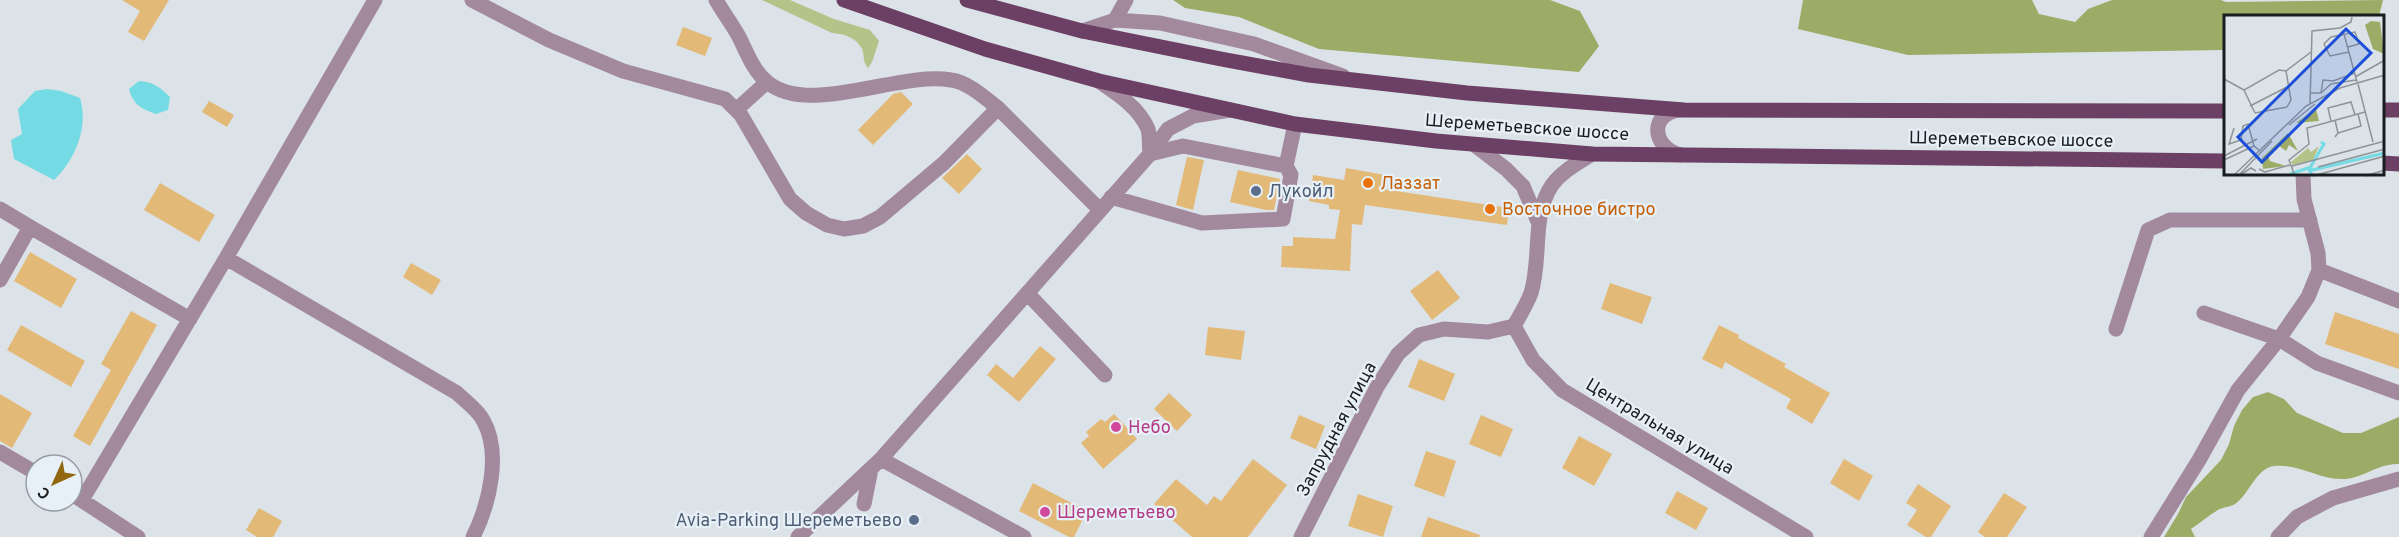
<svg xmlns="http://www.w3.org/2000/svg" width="2399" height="537" viewBox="0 0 2399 537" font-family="Overpass,sans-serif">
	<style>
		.green { fill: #b4c387 }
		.forest { fill: #9cac66 }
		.water { fill: #74dae3 }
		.building { fill: #e3b978 }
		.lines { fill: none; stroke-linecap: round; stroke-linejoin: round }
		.minor { stroke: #a3899e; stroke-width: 15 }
		.major { stroke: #6c4065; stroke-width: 15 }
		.food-dot { fill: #e8710a; stroke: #e8f0f7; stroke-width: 2 }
		.service-dot { fill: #5c6f8a; stroke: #e8f0f7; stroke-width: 2 }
		.hotel-dot { fill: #d1479c; stroke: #e8f0f7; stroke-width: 2 }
		.labels { text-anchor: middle; stroke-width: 4.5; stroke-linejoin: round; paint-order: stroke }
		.street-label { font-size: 18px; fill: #1a1d1f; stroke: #e8f0f7 }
		.food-label { font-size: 18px; fill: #c56008; stroke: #e8f0f7; text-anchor: start }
		.service-label { font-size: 18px; fill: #4e5e75; stroke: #e8f0f7; text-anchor: start }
		.hotel-label { font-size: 18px; fill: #b23c85; stroke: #e8f0f7; text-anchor: start }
		.inset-river { fill: none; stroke: #74dae3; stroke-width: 3 }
		.inset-road { fill: none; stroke: #8e9498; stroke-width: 1.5 }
		.view { fill: #1d4ed8; fill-opacity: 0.15; stroke: #1d4ed8; stroke-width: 3 }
		.inset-edge { fill: none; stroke: #1a1d1f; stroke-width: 3 }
	</style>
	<rect width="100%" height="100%" fill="#dbe3e9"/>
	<!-- green -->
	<path class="green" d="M762,0H790L834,19L870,30L879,41L872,62L868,68C862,61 865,56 862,49C856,37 844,34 832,33Z"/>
	<!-- forest -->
	<path class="forest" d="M1173,0H1550L1580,11L1599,46L1579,72L1319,49L1239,17L1185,8Z
		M1803,0H2032L2039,14L2075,22L2088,9L2112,0H2221L2226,2L2383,0L2379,16H2225V50L1908,55L1798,29Z
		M2268,392L2284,399L2297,413L2343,433H2361L2399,417V464C2378,463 2363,479 2342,479C2320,480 2297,463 2274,466C2255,469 2250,494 2235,504C2230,507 2223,507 2218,510C2209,515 2200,523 2191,529L2195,537H2164L2178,514L2186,497L2221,460L2229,444L2234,426L2242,410L2253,397Z"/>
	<!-- water -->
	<path class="water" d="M139,81C153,82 160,87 170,97L168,110L156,114C141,109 133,104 129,89Z
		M47,89L61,91L80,98C89,127 75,160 54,180L14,159L11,140L22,134L18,109L35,91Z"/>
	<!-- building -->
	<path class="building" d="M122,0H169L144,41L128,32L140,11Z
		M683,27L712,38L705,56L676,45Z
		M901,92L913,104L873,145L858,130L893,94Z
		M209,101L234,115L227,127L202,112Z
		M967,154L982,169L959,194L942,178Z
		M1187,157L1204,160L1193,210L1176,205Z
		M1346,168L1385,175L1383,189L1509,208L1507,225L1365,205L1362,225L1352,224L1350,271L1281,267L1282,246H1293V237L1335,239L1340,210L1329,209V205L1309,201L1313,175L1344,180Z
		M1238,170L1280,179L1274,210H1266L1230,202Z
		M160,183L215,215L199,242L144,210Z
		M30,252L77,279L61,308L14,281Z
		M411,263L441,280L432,295L403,277Z
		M1438,270L1460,298L1432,320L1410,291Z
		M1610,283L1652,297L1642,324L1601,309Z
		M131,311L157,325L90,446L73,436L111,370L101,364Z
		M2335,312L2399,334V369L2325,344Z
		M21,325L85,361L71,387L7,350Z
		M1719,325L1739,335L1738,338L1786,364L1784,367L1830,393L1812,424L1786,408L1791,399L1725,362L1722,369L1702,359Z
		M1208,327L1245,331L1241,360L1205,355Z
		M1040,346L1056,359L1019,402L987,375L996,364L1013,378Z
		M1419,359L1455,374L1444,401L1408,387Z
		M1169,393L1192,415L1177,431L1154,409Z
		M0,394L32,413L12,448L0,441Z
		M1114,414L1137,439L1103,469L1081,443L1089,436L1086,432L1101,419L1105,422Z
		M1299,415L1325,426L1316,449L1290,438Z
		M1481,415L1513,429L1501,457L1469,444Z
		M1579,436L1612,454L1594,486L1562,468Z
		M1426,451L1456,461L1444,497L1414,486Z
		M1253,459L1287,485L1248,537H1192L1154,504L1176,479L1207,505L1214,496L1221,501Z
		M1844,459L1873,476L1859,501L1830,483Z
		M1033,483L1087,511L1074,537H1069L1019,511Z
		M1918,484L1951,506L1931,537H1926L1907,525L1917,510L1906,503Z
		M1677,491L1708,508L1696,530L1665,513Z
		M2004,493L2027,507L2007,537H1985L1978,532Z
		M1358,494L1393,506L1383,537L1348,526Z
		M259,508L282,521L273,537H257L246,530Z
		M1428,517L1480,535L1479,537H1421Z"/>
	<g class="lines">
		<!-- minor -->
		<path class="minor" d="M472,0L549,40L623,71L725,99L741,115L790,199L806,213L827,225L844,229L863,226L880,217L944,163L998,108L1100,210
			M716,0C723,12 731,23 738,35C746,50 753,71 767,82C809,117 898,71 951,80C968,82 985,98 998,108
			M1115,20L1126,0
			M1082,31L1115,20L1160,23L1254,44L1343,76
			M1100,82C1118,94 1139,108 1148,129C1150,136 1149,146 1150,154
			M736,110L767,82
			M1476,146L1506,169L1523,186L1539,224
			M1150,154L1183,146L1286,166L1295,124
			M1681,155C1651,148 1649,112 1681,110
			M1111,197L1202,223L1283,219L1291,175L1286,166
			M0,209L30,227
			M226,258L457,393C465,401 478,410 483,420C502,453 489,505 473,537
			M2319,270L2399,301
			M0,280L30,227L190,319
			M1028,294L1105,375
			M2204,313L2279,339L2317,363L2399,393
			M1514,326L1533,360L1562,390L1806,537
			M1514,326C1520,315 1527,304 1531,293C1542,258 1531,216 1552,185C1562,171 1578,163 1592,154
			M2116,329L2148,230L2170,220H2310
			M0,452L36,473
			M881,459L1024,537
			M72,494L138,537
			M82,500L226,258L375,0
			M864,504L871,469
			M798,537L881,459L1150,154L1168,129L1193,116L1230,110
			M1301,537L1377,387L1398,354L1419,335L1444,329L1488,332L1514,326
			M2151,537L2199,460L2238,390L2279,339L2308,297L2319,270L2318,253L2304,199L2303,174
			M2278,537L2297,517L2333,498L2399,479"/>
		<!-- major -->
		<path class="major" d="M844,0L985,49L1099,81L1295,124L1436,141L1592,154L2225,161
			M967,0L1082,31L1221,59L1309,75L1467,93L1684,110L2225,111
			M2382,110H2399
			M2382,163L2399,164"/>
	</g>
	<!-- markers -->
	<g class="food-dot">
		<circle cx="1368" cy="183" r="6"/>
		<circle cx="1490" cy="209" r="6"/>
	</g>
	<g class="service-dot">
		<circle cx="1256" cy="191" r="6"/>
		<circle cx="914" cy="520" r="6"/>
	</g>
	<g class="hotel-dot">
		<circle cx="1116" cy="427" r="6"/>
		<circle cx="1045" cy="512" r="6"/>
	</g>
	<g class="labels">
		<!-- street labels -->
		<g class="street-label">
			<text transform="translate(1527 127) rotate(4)" y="6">Шереметьевское шоссе</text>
			<text transform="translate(2011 139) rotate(1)" y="6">Шереметьевское шоссе</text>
			<text transform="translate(1660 426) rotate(31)" y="6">Центральная улица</text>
			<text transform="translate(1336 429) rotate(-62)" y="6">Запрудная улица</text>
		</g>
		<!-- food labels -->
		<g class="food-label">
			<text x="1380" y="189">Лаззат</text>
			<text x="1502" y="215">Восточное бистро</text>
		</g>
		<!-- service labels -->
		<g class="service-label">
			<text x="1268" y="197">Лукойл</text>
			<text x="902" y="526" text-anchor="end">Avia-Parking Шереметьево</text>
		</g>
		<!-- hotel labels -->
		<g class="hotel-label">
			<text x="1128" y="433">Небо</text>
			<text x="1057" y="518">Шереметьево</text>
		</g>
	</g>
	<!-- overview -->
	<g transform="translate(2224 15)">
		<rect width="160" height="160" fill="#dbe3e9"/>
		<path d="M95,131L89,145L69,150L67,147L84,133L87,137Z" fill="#b4c387"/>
		<path d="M147,6L156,7L160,39L149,34L141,10ZM95,91L92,94L95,106L72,108ZM64,118L74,136L65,130L62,136L54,130L44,140L46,146L62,151L39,154L38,143Z" fill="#9cac66"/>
		<path class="inset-river" d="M84,156L161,138M66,159L87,152M87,161V151L100,129L97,127"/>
		<path class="inset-road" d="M120,19L133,67M124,32L135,29L131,17L107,22L100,29L106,41L125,37M62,56L67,85L63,92M131,62L161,45M0,64L20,75M134,69L149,127M87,78H97L99,65L109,66L131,58M97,78L107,69L132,65M86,89L88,16L116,13L127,7L128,2M26,91L63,72M31,98L20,75L55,55L62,56L87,37M31,98L63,92M107,106L104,93L127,87L131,100M65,110L91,89M10,113L5,129L17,125L19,111L24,109L30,131L35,135M114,118L137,111L134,99M111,122L114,118L111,105M0,141L33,124M0,145L30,131M68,151L161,126M94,152L161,134M35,154L41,157L66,150M16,160L27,153L32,156M9,161L82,91L116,73L161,60M14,161L48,126M71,161L65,145L85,129L83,113L141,97M89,161L161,141M141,161L161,155"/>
		<path class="view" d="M122,14L147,38L38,147L14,122Z"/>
		<rect width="160" height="160" class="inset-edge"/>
	</g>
	<!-- north arrow -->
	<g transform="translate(54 483) rotate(225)"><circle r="28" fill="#e8f0f7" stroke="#969ca1" stroke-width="1.5"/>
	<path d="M0-4.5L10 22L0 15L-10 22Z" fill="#91670f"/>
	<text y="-9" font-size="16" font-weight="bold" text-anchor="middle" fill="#1a1d1f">С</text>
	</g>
</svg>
